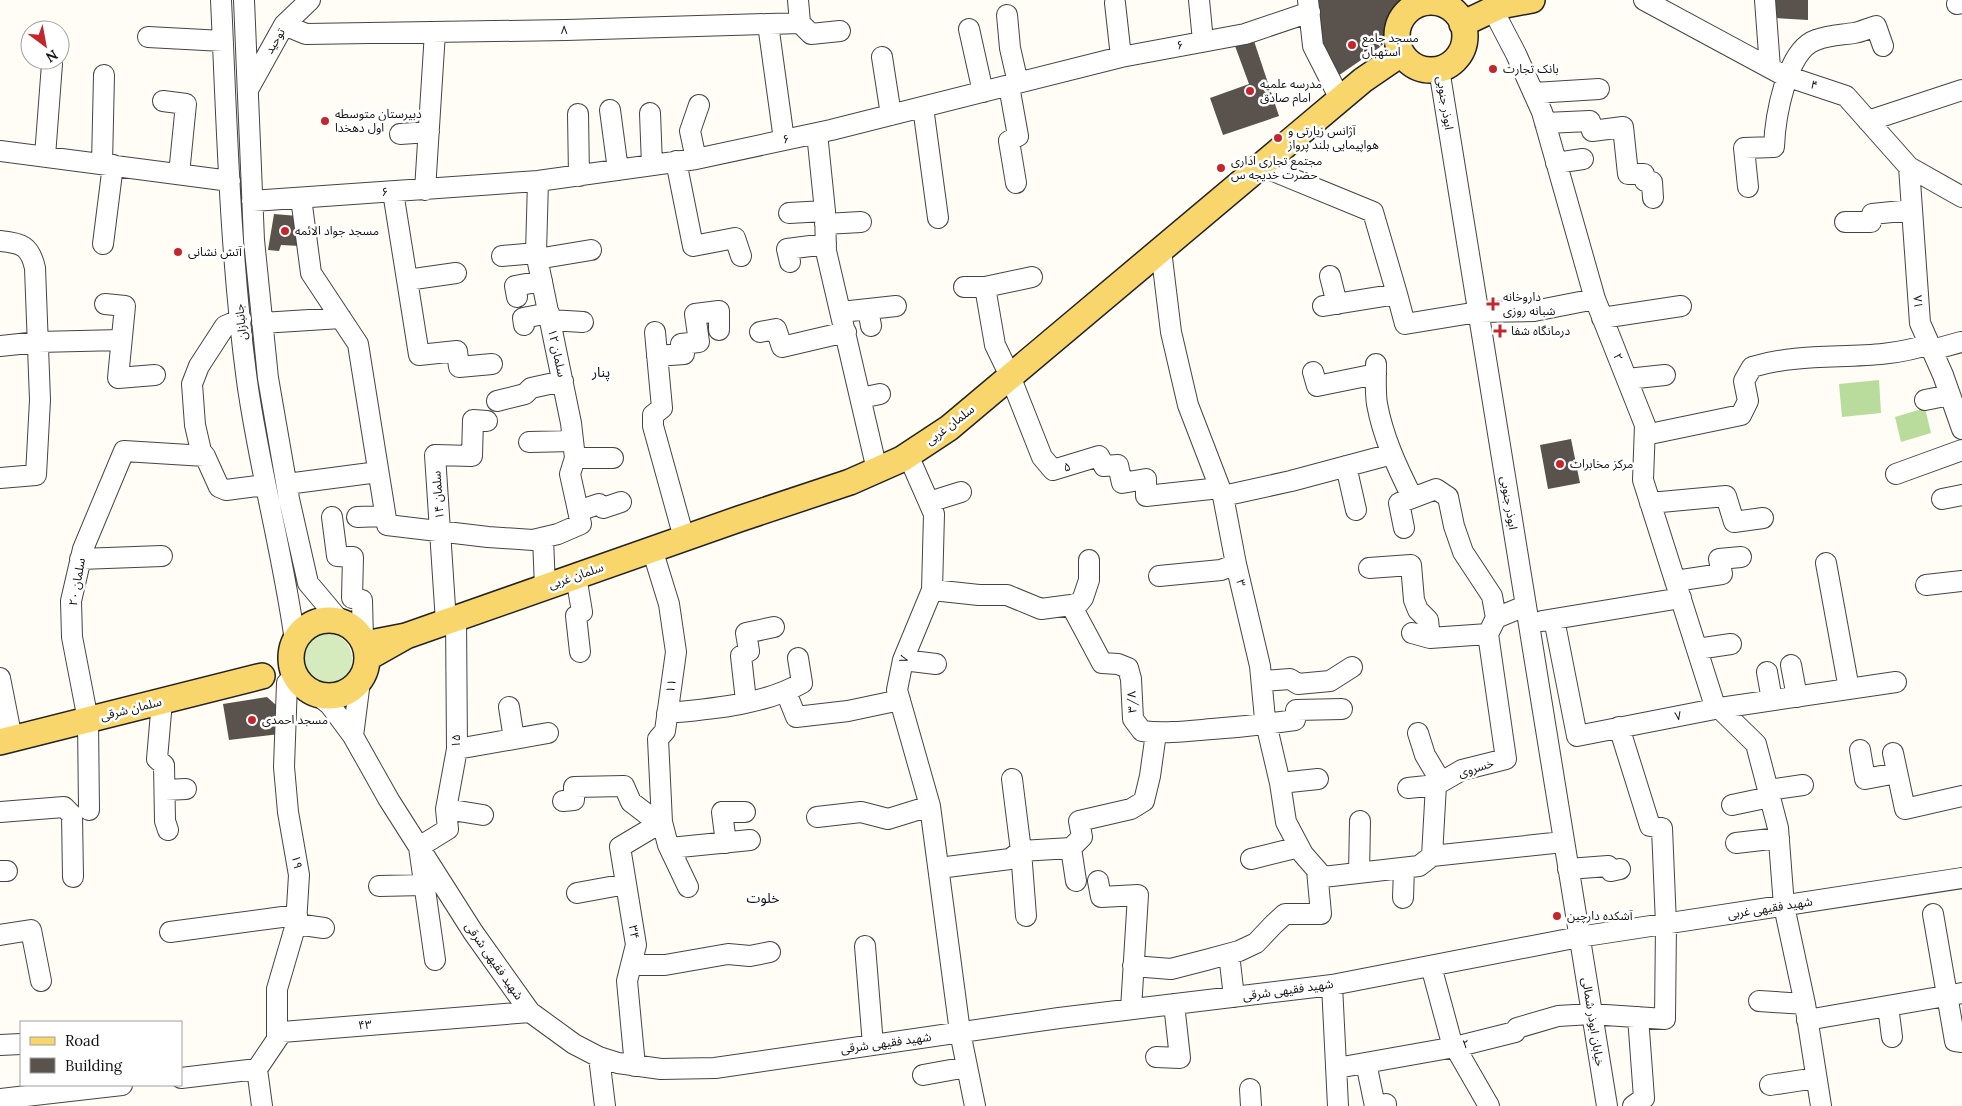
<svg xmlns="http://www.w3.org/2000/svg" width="1962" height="1106" viewBox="0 0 1962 1106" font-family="Lora,'Noto Sans Arabic',serif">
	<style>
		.green { fill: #d5ebbd }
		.forest { fill: #b9dc9c }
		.building { fill: #5a524d }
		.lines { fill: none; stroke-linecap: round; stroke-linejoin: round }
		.minor-casing { stroke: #444; stroke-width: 22 }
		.major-casing { stroke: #222; stroke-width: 28 }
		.minor { stroke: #fff; stroke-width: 20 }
		.major { stroke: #f9d66b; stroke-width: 25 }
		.poi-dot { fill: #c4262e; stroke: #fff; stroke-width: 2 }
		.labels { text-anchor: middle; stroke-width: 5; stroke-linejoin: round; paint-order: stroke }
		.street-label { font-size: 12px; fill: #111; stroke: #fff }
		.poi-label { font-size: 12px; fill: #111; stroke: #fff; text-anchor: start }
		.neighbourhood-label { font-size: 14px; fill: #111; stroke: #fff }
	</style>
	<rect width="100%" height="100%" fill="#fffdf5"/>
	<!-- green -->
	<path class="green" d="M300 659a26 26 0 1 1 52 0a26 26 0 1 1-52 0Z"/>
	<!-- forest -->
	<path class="forest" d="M1879,380L1881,413L1842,417L1839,384Z
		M1925,408L1931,433L1901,442L1895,417Z"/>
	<!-- building -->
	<path class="building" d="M1315,0H1400L1402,10L1393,38L1335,78L1321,52Z
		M1773,0H1808V20L1775,18Z
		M1253,38L1279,116L1223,135L1210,98L1249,84L1235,46Z
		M274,214L298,216L300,246L281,245L279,251L268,250Z
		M1571,439L1580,483L1548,489L1540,445Z
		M267,697L277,706L280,734L229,740L223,704Z"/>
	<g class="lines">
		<!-- minor casing -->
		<g class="minor-casing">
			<path id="minor" d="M221,0C227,127 230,254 247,381C259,468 283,553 295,641
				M244,0L254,240L268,378L289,499L308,583L340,621
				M798,0L800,23
				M1199,0L1203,41
				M1308,0L1313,46L1340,99
				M1425,0V2
				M1644,0L1783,75L1846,96L1909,167L1962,197
				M1765,0L1770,68
				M1115,3L1121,57
				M1957,4L1962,3
				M1493,10L1516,54L1542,112L1595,299L1645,425L1643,480L1714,703L1756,744L1778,828L1784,906L1805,1004L1821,1106
				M1007,15L1010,48L1018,83
				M768,24L784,140
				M284,25L306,34L566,30L800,23L811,34L840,31
				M969,29L983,92
				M148,37L223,41
				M882,57L891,115
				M1439,69L1607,1106
				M1009,86L1018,136L1009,141L1016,183
				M249,88L284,25L310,0
				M1534,93L1599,89
				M163,101L186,104L179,174
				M923,107L938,218
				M610,110L618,170
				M650,113L652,165
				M578,114L579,176
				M1868,121L1962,90
				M1545,123L1590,121L1592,131L1623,127L1628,174H1644L1645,181L1652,182L1653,198
				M817,133L825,211L826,251L877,470
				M400,134L429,132
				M0,151L230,181
				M45,156L52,64
				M696,159L690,131L699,105
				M676,161L693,246L735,238L741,256
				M1556,163L1583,159
				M102,164L104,75
				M1261,166L1373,212L1397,294
				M1909,167L1920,323L1943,375L1962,429
				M1748,187L1744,148L1774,147C1775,119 1786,50 1816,40C1828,35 1841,35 1854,33C1861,32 1869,28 1876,26L1883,46
				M425,190L435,32
				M393,192L419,355L457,351L459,367L492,364
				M301,198L311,273L358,344L387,525L488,537L533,540L558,534L581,524L570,474L575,458L571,423L536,253L538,181
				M252,201L538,181L696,159L831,130L1121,57L1245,34L1310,12
				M789,213L825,211
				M1845,222H1871L1872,214L1912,210
				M825,224L861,222
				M0,241C22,243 30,246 35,268L40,400L36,475L0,478
				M103,244L113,165
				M1161,250L1171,332L1188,405L1223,496L1236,564L1260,666L1265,719L1280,783L1286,822L1303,854L1323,877L1419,866L1432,856
				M502,256L536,253
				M537,259L591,250
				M790,262L787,249L826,244
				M1330,276L1337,304
				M407,280L456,273
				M964,287H985L1032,277
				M985,287L995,345L1010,376L1042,457L1053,470L1099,456L1104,466L1118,465L1122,483L1146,479V496L1220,488
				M517,297L515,286L542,281
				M105,304L125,306L118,378L155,375
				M1323,306L1397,294L1405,324L1478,312L1534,311L1595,299
				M868,309L871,326
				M841,312L896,306
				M1602,318L1681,306
				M241,319L225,326L199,366L192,384L195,425L201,451L205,456L219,487L226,490L265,485
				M550,320L583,322
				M262,323L341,318
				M524,325L523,318L549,313
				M655,332L662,408L653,415V426L684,538
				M760,332L776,329L782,347L846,332
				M0,346L38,342L121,340
				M1932,350L1961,342
				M657,356L684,354L681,344L699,342L695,314L719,311V330
				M1376,364C1376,377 1375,391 1377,404C1383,437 1397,467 1412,497
				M1313,372L1317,386L1376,374
				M1627,379L1665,375
				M861,398L880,394
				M1925,400L1950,395
				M497,401L525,394L531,388L563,381
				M1645,435L1741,415L1748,401L1744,381L1752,367C1811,349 1873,364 1929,344
				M529,442L573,441
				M908,455L934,514L932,590L903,660L897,690L930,806L960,1032L975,1106
				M575,458H613
				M1346,466L1356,510
				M1896,474L1962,450
				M287,484L378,472
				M1223,496L1291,481L1392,454
				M1942,499L1962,495
				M929,502L961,492
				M1650,503L1726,496L1734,522L1763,518
				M578,511L599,504L603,508L621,502
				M332,517L337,556L353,557L352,598L362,600L363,640
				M357,517L385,516
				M1404,528L1399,503L1436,489L1448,497L1454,526L1463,552L1492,596L1496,618
				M543,538L545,587
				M652,549L669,604L676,652L665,731L658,739L662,822L668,845L688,887
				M80,559L162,556
				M1826,563L1849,689
				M1369,568L1411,565L1414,600L1418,610L1428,620L1430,638
				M576,576L582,612L576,616L580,652
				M1159,576L1221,570L1236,564
				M1675,581L1722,574L1719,559L1741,557
				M1926,585L1962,581
				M932,590L979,595H1007L1041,609L1071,605L1079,603L1083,598L1089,580V560
				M1071,605L1102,663L1118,664L1128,668L1131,679L1133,719L1142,731C1165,734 1189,731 1212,729C1240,727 1267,724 1295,720L1296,710L1342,709
				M1554,619L1577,736L1720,708L1896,682
				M1542,621L1681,598
				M446,622L435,455L472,456L473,420L487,421
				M1412,633L1430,638L1488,634
				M1697,649L1731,644
				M903,660L936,664
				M1791,665L1797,697
				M1767,672L1772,700
				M0,678L12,739
				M1262,681L1290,679L1298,684L1330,681L1352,667
				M786,692L796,717L848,711L900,700
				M315,693L330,705L353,736L360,681
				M162,701L157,759L164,765L165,821L168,830
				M746,701L741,656L749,651L746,633L774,627
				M509,707L514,739
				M667,713C710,709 764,705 802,683L798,658
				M1418,733L1425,755L1441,782
				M353,736L389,800L473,932L530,1012L574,1044L599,1057L618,1063L661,1069L715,1068L1059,1018L1332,985L1579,937L1962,878
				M457,749L548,733
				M1860,750L1865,779L1897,773
				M1893,753L1905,809L1962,796
				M1280,783L1318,779
				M1408,788L1436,785
				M165,790L186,789
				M1768,790L1803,785
				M563,801L574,800V787L624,786L631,802L648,815L662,822
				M1732,805L1770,797
				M446,809L483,815
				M89,810L88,720L72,637L71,601L83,549L124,451L205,456
				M0,812L64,807L72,815L73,877
				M817,817L861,812L888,819L930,806
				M726,843L722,812H745
				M1736,843L1779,838
				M670,848L750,840
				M1071,848L1076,881
				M1432,856L1436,785L1462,770L1506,759L1488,634L1496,618L1525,606
				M1432,856L1563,842
				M1251,859L1299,847
				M939,868L1010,859L1021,851L1012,779
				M1568,869L1608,866L1611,871L1620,869
				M0,871H7
				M1359,873L1360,821
				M1098,881L1101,897L1138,895L1131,1009
				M379,886L424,885
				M577,893L626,884
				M1403,898L1404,868
				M1933,914L1955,1041L1962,1042
				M1026,916L1021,851L1071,848L1082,837L1079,821L1131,809L1144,801L1150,776L1156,733
				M296,924L324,928
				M170,932L297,915
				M0,935L31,930L41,981
				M865,946L873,1045
				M1229,954L1234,997
				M435,960L419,847L448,829L446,809L457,749L456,618
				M631,965H665L728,954L750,956L770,952
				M1133,966L1171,969L1206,960L1239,951L1256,943L1274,924L1285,914H1321L1317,870
				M1431,966L1451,1040L1489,1106
				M1332,985L1338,1106
				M1759,1001L1805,1004
				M1888,1006L1892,1037
				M1807,1020L1962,993
				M277,1039V989L296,924L299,875L288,812L284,767L287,683
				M0,1045L21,1044
				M599,1057L605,1106
				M1156,1057L1180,1058L1174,1004
				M1366,1063L1375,1106L1386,1104V1106
				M635,1066L627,981L636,945L620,847L662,822
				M1337,1068L1455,1047L1515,1032L1517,1028L1558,1016L1591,1014L1665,1019L1666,924L1662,828L1650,826L1619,727
				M923,1075L967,1067
				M181,1078L257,1069
				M1770,1085L1816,1078
				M1250,1089L1251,1106
				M0,1099L122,1085
				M262,1106L257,1069L282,1032L530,1012
				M1633,1106L1644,1098L1638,1017"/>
		</g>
		<!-- major casing -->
		<g class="major-casing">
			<path id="major" d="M1397 36a34 34 0 1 1 68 0a34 34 0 1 1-68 0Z
				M1462,24L1500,6L1532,0
				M291 658a38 38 0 1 1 76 0a38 38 0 1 1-76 0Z
				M406,636L739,519L850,482L902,459L949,428L1363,80L1401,54
				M365,644L406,636L367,658
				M0,742L262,676"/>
		</g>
		<!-- minor -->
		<use href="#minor" class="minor"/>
		<!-- major -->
		<use href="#major" class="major"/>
	</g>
	<!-- markers -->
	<g class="poi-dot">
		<circle cx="1352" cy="45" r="5"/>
		<circle cx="1493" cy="69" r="5"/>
		<circle cx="1250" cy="91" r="5"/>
		<circle cx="325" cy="121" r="5"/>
		<circle cx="1278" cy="138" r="5"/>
		<circle cx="1221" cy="168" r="5"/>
		<circle cx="285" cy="231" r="5"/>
		<circle cx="178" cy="252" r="5"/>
		<path d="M1490.5 296.5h5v5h5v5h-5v5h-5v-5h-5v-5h5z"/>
		<path d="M1497.5 323.5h5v5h5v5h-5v5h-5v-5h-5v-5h5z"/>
		<circle cx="1560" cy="464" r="5"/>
		<circle cx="252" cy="720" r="5"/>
		<circle cx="1557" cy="916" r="5"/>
	</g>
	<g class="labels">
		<!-- street labels -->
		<g class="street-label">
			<text transform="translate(564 30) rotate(-1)" y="4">۸</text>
			<text transform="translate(275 41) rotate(-59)" y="4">توحید</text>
			<text transform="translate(1180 45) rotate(-12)" y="4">۶</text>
			<text transform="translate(1814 85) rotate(19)" y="4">۴</text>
			<text transform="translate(1445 103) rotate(81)" y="4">ابوذر جنوبی</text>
			<text transform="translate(786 139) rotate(-12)" y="4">۶</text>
			<text transform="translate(385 192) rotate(-4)" y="4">۶</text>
			<text transform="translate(1918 302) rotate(-94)" y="4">۱۸</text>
			<text transform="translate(241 322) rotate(-96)" y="4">جانبازان</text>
			<text transform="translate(557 353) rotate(78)" y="4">سلمان ۱۲</text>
			<text transform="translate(1618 357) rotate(68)" y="4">۲</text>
			<text transform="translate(950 425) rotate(-37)" y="4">سلمان غربی</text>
			<text transform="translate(1067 467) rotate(-15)" y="4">۵</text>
			<text transform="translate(438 495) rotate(-94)" y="4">سلمان ۱۴</text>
			<text transform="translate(1509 503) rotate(81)" y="4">ابوذر جنوبی</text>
			<text transform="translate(576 576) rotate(-19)" y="4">سلمان غربی</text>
			<text transform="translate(77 582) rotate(-80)" y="4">سلمان ۲۰</text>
			<text transform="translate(1241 583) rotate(77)" y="4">۳</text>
			<text transform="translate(904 659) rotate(-73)" y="4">۷</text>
			<text transform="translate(671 686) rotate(-81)" y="4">۱۱</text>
			<text transform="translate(1132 702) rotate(-93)" y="4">۳/۸</text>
			<text transform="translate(131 709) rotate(-14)" y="4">سلمان شرقی</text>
			<text transform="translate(1678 716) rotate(-11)" y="4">۷</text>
			<text transform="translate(456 741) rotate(-88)" y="4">۱۵</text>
			<text transform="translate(1476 768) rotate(-17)" y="4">خسروی</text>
			<text transform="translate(297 862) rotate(80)" y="4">۱۹</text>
			<text transform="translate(1770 908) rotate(-9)" y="4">شهید فقیهی غربی</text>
			<text transform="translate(634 932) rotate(81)" y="4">۳۴</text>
			<text transform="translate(494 961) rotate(55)" y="4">شهید فقیهی شرقی</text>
			<text transform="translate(1288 990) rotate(-8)" y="4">شهید فقیهی شرقی</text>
			<text transform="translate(1593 1022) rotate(81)" y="4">خیابان ابوذر شمالی</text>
			<text transform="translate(365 1025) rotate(-5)" y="4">۴۳</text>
			<text transform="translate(886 1043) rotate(-8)" y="4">شهید فقیهی شرقی</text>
			<text transform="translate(1466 1044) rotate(-13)" y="4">۲</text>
		</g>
		<!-- poi labels -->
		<g class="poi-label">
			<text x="1362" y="42">مسجد جامع<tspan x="1362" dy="14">استهبان</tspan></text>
			<text x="1503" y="73">بانک تجارت</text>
			<text x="1260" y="88">مدرسه علمیه<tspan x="1260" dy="14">امام صادق</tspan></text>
			<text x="335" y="118">دبیرستان متوسطه<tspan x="335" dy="14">اول دهخدا</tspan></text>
			<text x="1288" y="135">آژانس زیارتی و<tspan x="1288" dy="14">هواپیمایی بلند پرواز</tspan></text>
			<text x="1231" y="165">مجتمع تجاری اداری<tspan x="1231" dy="14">حضرت خدیجه س</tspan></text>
			<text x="295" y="235">مسجد جواد الائمه</text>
			<text x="188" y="256">آتش نشانی</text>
			<text x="1503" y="301">داروخانه<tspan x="1503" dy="14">شبانه روزی</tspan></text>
			<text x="1511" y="335">درمانگاه شفا</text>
			<text x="1570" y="468">مرکز مخابرات</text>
			<text x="262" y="724">مسجد احمدی</text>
			<text x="1567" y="920">آشکده دارچین</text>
		</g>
		<!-- neighbourhood labels -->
		<g class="neighbourhood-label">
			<text x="601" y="377">پنار</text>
			<text x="763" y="903">خلوت</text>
		</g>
	</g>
	<!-- legend -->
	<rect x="20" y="1021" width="162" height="65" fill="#ffffff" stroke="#a0a0a0"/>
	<rect x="30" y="1037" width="25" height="8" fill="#f9d66b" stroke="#a0a0a0"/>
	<text x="65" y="1046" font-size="15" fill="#111111">Road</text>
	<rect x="30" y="1058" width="25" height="15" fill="#5a524d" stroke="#a0a0a0"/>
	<text x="65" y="1071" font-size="15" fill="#111111">Building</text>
	<!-- north arrow -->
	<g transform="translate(45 45) rotate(148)"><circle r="24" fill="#ffffff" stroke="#a0a0a0"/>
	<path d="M0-4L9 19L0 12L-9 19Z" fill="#c4262e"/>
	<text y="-8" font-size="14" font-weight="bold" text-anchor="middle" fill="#111111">N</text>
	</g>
</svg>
